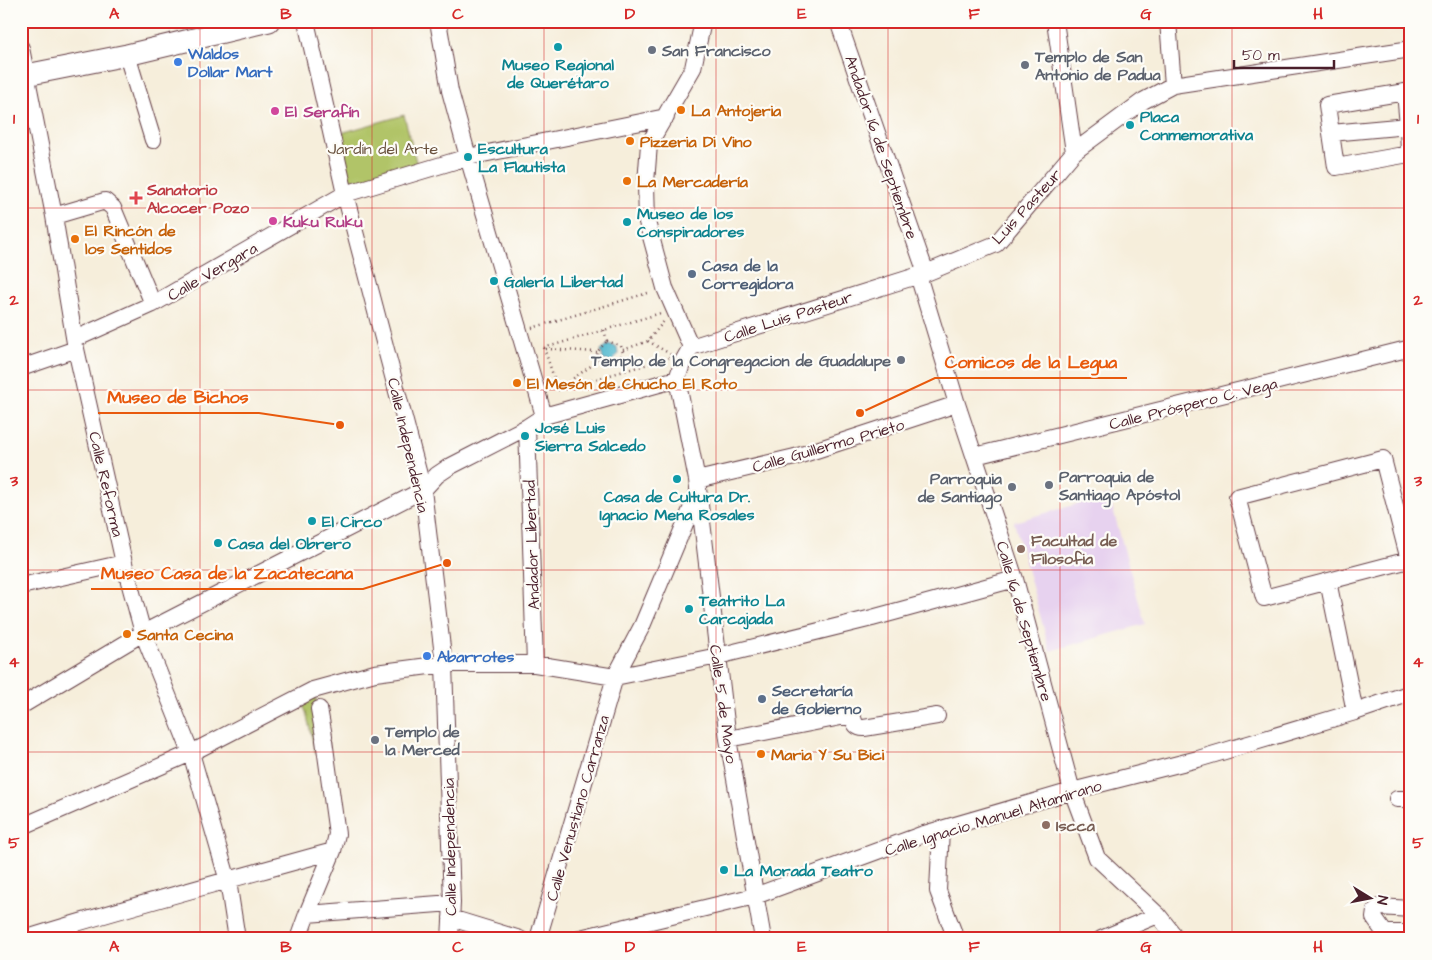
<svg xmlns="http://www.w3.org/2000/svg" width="1432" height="960" viewBox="0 0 1432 960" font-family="'Architects Daughter',sans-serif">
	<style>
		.built { fill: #e7d2ef }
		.green { fill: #b1c467; stroke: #7e7249 }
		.water { fill: #51b9cf; stroke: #4e6c7d }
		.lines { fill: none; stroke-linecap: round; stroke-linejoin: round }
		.minor-casing { stroke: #643e45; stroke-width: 18 }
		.major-casing { stroke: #643e45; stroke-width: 23 }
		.path { stroke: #643e45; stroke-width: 2.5; stroke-dasharray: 1 4; stroke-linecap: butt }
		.minor { stroke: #fff; stroke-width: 16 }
		.major { stroke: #fff; stroke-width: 21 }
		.grid { fill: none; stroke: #d62828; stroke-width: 1; stroke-opacity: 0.55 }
		.culture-dot { fill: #0f9aa8; stroke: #fdfcf7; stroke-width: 2 }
		.worship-dot { fill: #6b7280; stroke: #fdfcf7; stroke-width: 2 }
		.shop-dot { fill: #3f7fe0; stroke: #fdfcf7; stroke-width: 2 }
		.food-dot { fill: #e8710a; stroke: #fdfcf7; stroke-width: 2 }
		.hotel-dot { fill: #d1479c; stroke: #fdfcf7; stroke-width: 2 }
		.health-dot { fill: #e0444e; stroke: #fdfcf7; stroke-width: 2 }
		.service-dot { fill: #5c6f8a; stroke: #fdfcf7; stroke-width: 2 }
		.education-dot { fill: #8d6e63; stroke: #fdfcf7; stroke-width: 2 }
		.labels { text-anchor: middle; stroke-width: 4.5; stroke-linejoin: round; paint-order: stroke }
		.worship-label { font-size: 16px; font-weight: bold; fill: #5b616d; stroke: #fdfcf7; text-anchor: start }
		.shop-label { font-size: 16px; font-weight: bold; fill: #366cbe; stroke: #fdfcf7; text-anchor: start }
		.culture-label { font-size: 16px; font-weight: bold; fill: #0d838f; stroke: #fdfcf7; text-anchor: start }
		.food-label { font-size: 16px; font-weight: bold; fill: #c56008; stroke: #fdfcf7; text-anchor: start }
		.hotel-label { font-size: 16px; font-weight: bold; fill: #b23c85; stroke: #fdfcf7; text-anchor: start }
		.street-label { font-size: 16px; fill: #4a1f2b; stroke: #fdfcf7 }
		.park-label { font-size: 16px; fill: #69513d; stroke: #fdfcf7 }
		.health-label { font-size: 16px; font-weight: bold; fill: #be3a42; stroke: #fdfcf7; text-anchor: start }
		.service-label { font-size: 16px; font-weight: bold; fill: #4e5e75; stroke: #fdfcf7; text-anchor: start }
		.education-label { font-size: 16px; font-weight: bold; fill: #785e54; stroke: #fdfcf7; text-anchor: start }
		.leader { fill: none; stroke: #e8590c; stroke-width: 2 }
		.callout-dot { fill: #e8590c; stroke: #fdfcf7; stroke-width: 2 }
		.callout-label { font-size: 18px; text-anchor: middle; font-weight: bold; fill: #e8590c; stroke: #fdfcf7; stroke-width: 4.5; stroke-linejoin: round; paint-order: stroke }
		.neatline { fill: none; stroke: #d62828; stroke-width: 2 }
		.grid-label { font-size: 16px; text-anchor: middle; font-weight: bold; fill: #d62828 }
	</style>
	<rect width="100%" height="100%" fill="#fdfcf7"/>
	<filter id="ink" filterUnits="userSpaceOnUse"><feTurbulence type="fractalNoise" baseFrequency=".02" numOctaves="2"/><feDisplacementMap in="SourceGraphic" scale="10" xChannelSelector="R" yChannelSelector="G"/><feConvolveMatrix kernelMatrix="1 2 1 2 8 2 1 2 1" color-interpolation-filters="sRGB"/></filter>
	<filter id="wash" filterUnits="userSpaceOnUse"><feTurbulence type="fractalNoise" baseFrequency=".0096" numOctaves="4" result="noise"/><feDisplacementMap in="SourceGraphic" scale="20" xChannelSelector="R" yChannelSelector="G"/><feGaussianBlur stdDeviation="1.12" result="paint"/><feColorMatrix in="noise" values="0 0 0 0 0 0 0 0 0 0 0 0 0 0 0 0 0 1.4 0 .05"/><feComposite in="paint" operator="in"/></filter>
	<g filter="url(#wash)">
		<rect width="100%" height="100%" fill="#f6eedb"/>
		<!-- built -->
		<path class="built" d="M1109,495L1145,624L1050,651L1014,522Z"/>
		<!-- green -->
		<path class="green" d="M404,115L417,165L347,184L334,135Z
			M313,690L319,709L326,749L315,752L306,712L299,696Z"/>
		<!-- water -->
		<path class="water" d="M609,344L617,347L618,354L612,362L603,360L601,350Z"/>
	</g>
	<g filter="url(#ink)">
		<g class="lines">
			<!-- minor casing -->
			<g class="minor-casing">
				<path id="minor" d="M306,21L345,194L423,490L444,664L452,903L450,939
					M438,21L450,91L468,157L544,416
					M838,21L926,273
					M1055,21L1074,152
					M1168,21L1173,85
					M21,48L54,216L76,349L124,563L143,633L191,753L228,881L237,939
					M127,55L153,140
					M1405,92L1408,126L1331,133L1327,105Z
					M1331,133L1336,167L1409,154L1408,126H1411
					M54,216L105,201L113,208L153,304
					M918,275L957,404L1015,579L1072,791L1097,858L1158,915L1177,939
					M75,339L153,304L345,194L468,157L666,117
					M691,347L665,288L647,222L646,183L649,144L693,68L703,21
					M21,368L76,349
					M527,427L535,664
					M975,456L1411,348
					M1383,459L1409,560L1264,598L1237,497Z
					M697,480L795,457L957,404
					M1328,581L1355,712
					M21,586L124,563
					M21,706L143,633L423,490L437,475L449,467L527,427L544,416L677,379
					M319,709L324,736
					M728,739L846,716L853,718C855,725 857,728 864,728L937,716
					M1397,799H1411
					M21,827L191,753L313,690L375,673L444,664H535L615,677L718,656L872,618L1015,579
					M941,829L938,891L956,939
					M307,914L452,903
					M451,918L520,939
					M1385,933H1411
					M24,939C126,907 229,880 333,851
					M298,939L307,914L333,851L337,834L324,740
					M538,939L615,677L642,626L697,495
					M576,939L755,896L921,835L1072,791L1198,759L1355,712L1411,693
					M763,939L728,739L697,480L677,379L683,361L691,347L926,273L996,244L1074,152L1143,101L1173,85L1411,49
					M1101,939L1158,915
					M1389,939L1374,918L1375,911L1379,907L1411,909"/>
			</g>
			<!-- major casing -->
			<g class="major-casing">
				<path id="major" d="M21,76L127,55L269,21"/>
			</g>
			<!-- path -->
			<path class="path" d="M532,328L651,292
				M604,330L607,341
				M607,341L621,346L623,353L614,365L598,361L597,352Z
				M648,341L670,354
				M544,348L661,313
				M544,348L558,390
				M546,349L597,352
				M623,350L648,341L664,321
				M561,387L598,361
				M558,390L669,358"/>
			<!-- minor -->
			<use href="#minor" class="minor"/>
			<!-- major -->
			<use href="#major" class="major"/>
		</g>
	</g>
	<!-- grid -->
	<path class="grid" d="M200,21V939M372,21V939M544,21V939M716,21V939M888,21V939M1060,21V939M1232,21V939M21,208H1411M21,390H1411M21,570H1411M21,752H1411"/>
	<!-- markers -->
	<g class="culture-dot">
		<circle cx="558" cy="47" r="5"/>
		<circle cx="1130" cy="125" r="5"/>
		<circle cx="468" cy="157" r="5"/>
		<circle cx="627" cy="222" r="5"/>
		<circle cx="494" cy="281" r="5"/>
		<circle cx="525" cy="436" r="5"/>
		<circle cx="677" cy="479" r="5"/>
		<circle cx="312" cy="521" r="5"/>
		<circle cx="218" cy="543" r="5"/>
		<circle cx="689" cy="609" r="5"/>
		<circle cx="724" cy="870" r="5"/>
	</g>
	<g class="worship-dot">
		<circle cx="652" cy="50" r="5"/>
		<circle cx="1025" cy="65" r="5"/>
		<circle cx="901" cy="360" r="5"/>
		<circle cx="1049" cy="485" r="5"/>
		<circle cx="1012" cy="487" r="5"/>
		<circle cx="375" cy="740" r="5"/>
	</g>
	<g class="shop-dot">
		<circle cx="178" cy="62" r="5"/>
		<circle cx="427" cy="656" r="5"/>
	</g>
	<g class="food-dot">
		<circle cx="681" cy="110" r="5"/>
		<circle cx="630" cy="141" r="5"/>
		<circle cx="627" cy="181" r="5"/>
		<circle cx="75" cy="239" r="5"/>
		<circle cx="517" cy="383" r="5"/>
		<circle cx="127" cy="634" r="5"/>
		<circle cx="761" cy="754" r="5"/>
	</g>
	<g class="hotel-dot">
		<circle cx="275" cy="111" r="5"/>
		<circle cx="273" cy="221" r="5"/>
	</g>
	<path class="health-dot" d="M133.5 190.5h5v5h5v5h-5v5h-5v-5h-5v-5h5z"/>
	<g class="service-dot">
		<circle cx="692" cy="274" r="5"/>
		<circle cx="762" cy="699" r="5"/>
	</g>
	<g class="education-dot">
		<circle cx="1021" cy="549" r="5"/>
		<circle cx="1046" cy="825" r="5"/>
	</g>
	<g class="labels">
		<!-- worship labels -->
		<g class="worship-label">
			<text x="662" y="56">San Francisco</text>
			<text x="1035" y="62">Templo de San<tspan x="1035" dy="18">Antonio de Padua</tspan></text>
			<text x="891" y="366" text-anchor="end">Templo de la Congregacion de Guadalupe</text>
			<text x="1059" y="482">Parroquia de<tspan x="1059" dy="18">Santiago Apóstol</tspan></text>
			<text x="1002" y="484" text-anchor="end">Parroquia<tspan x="1002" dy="18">de Santiago</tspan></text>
			<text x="385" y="737">Templo de<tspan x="385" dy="18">la Merced</tspan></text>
		</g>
		<!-- shop labels -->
		<g class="shop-label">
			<text x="188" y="59">Waldos<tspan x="188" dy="18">Dollar Mart</tspan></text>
			<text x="437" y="662">Abarrotes</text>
		</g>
		<!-- culture labels -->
		<g class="culture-label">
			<text x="558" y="70" text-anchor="middle">Museo Regional<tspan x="558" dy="18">de Querétaro</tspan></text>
			<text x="1140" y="122">Placa<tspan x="1140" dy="18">Conmemorativa</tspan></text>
			<text x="478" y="154">Escultura<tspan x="478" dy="18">La Flautista</tspan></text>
			<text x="637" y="219">Museo de los<tspan x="637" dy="18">Conspiradores</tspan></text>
			<text x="504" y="287">Galería Libertad</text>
			<text x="535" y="433">José Luis<tspan x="535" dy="18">Sierra Salcedo</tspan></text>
			<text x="677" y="502" text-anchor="middle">Casa de Cultura Dr.<tspan x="677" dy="18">Ignacio Mena Rosales</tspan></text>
			<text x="322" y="527">El Circo</text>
			<text x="228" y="549">Casa del Obrero</text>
			<text x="699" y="606">Teatrito La<tspan x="699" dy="18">Carcajada</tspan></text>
			<text x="734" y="876">La Morada Teatro</text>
		</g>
		<!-- food labels -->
		<g class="food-label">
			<text x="691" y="116">La Antojeria</text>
			<text x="640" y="147">Pizzeria Di Vino</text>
			<text x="637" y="187">La Mercadería</text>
			<text x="85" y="236">El Rincón de<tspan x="85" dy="18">los Sentidos</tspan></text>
			<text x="527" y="389">El Mesón de Chucho El Roto</text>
			<text x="137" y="640">Santa Cecina</text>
			<text x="771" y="760">Maria Y Su Bici</text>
		</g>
		<!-- hotel labels -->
		<g class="hotel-label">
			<text x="285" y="117">El Serafín</text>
			<text x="283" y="227">Kuku Ruku</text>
		</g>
		<!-- street labels -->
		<g class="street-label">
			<text transform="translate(882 147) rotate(71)" y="6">Andador 16 de Septiembre</text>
			<text transform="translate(1026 206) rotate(-48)" y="6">Luis Pasteur</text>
			<text transform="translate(212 271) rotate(-30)" y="6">Calle Vergara</text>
			<text transform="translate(788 316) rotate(-18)" y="6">Calle Luis Pasteur</text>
			<text transform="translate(1193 403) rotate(-14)" y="6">Calle Próspero C. Vega</text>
			<text transform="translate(409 445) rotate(77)" y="6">Calle Independencia</text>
			<text transform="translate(828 445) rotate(-16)" y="6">Calle Guillermo Prieto</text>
			<text transform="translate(107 484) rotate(77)" y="6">Calle Reforma</text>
			<text transform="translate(531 545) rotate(-92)" y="6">Andador Libertad</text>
			<text transform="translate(1025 621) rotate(74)" y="6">Calle 16 de Septiembre</text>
			<text transform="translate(724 704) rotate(82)" y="6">Calle 5 de Mayo</text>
			<text transform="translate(577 808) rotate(-74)" y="6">Calle Venustiano Carranza</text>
			<text transform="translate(993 817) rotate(-17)" y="6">Calle Ignacio Manuel Altamirano</text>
			<text transform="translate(449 847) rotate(-91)" y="6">Calle Independencia</text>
		</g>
		<!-- park labels -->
		<g class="park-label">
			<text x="383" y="154">Jardín del Arte</text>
		</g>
		<!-- health labels -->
		<g class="health-label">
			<text x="147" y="195">Sanatorio<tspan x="147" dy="18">Alcocer Pozo</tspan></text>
		</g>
		<!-- service labels -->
		<g class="service-label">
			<text x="702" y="271">Casa de la<tspan x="702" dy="18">Corregidora</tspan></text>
			<text x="772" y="696">Secretaría<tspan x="772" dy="18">de Gobierno</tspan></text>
		</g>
		<!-- education labels -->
		<g class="education-label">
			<text x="1031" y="546">Facultad de<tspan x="1031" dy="18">Filosofia</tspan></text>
			<text x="1056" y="831">Iscca</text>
		</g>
	</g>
	<!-- callouts -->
	<path class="leader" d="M860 413L935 378H1127M340 425L259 413H98M447 563L363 589H91"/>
	<g class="callout-dot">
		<circle cx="860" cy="413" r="5"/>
		<circle cx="340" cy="425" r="5"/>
		<circle cx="447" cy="563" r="5"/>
	</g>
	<g class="callout-label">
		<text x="1031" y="368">Comicos de la Legua</text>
		<text x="178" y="403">Museo de Bichos</text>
		<text x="227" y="579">Museo Casa de la Zacatecana</text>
	</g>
	<!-- margin -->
	<rect width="1432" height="960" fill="none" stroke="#fdfcf7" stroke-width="55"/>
	<!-- north arrow -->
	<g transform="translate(1370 898) rotate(100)" stroke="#fdfcf7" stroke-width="4" paint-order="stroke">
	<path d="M0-4L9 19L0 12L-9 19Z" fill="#4a1f2b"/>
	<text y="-8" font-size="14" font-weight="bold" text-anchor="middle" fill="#4a1f2b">N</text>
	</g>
	<!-- scale -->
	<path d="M1234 60v8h100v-8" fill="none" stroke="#4a1f2b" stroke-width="2.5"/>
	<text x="1242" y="60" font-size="15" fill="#4a1f2b" stroke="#fdfcf7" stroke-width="4" paint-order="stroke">50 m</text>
	<rect x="28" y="28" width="1376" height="904" class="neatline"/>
	<g class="grid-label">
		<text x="114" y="19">A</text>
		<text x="286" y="19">B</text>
		<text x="458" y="19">C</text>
		<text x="630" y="19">D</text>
		<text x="802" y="19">E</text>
		<text x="974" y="19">F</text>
		<text x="1146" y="19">G</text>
		<text x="1318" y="19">H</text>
		<text x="14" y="124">1</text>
		<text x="1418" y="124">1</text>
		<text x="14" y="305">2</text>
		<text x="1418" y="305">2</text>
		<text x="14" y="486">3</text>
		<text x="1418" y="486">3</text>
		<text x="14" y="667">4</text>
		<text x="1418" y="667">4</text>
		<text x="14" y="848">5</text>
		<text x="1418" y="848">5</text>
		<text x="114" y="952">A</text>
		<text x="286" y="952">B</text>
		<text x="458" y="952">C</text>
		<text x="630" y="952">D</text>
		<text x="802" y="952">E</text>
		<text x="974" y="952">F</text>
		<text x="1146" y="952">G</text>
		<text x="1318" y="952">H</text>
	</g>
</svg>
